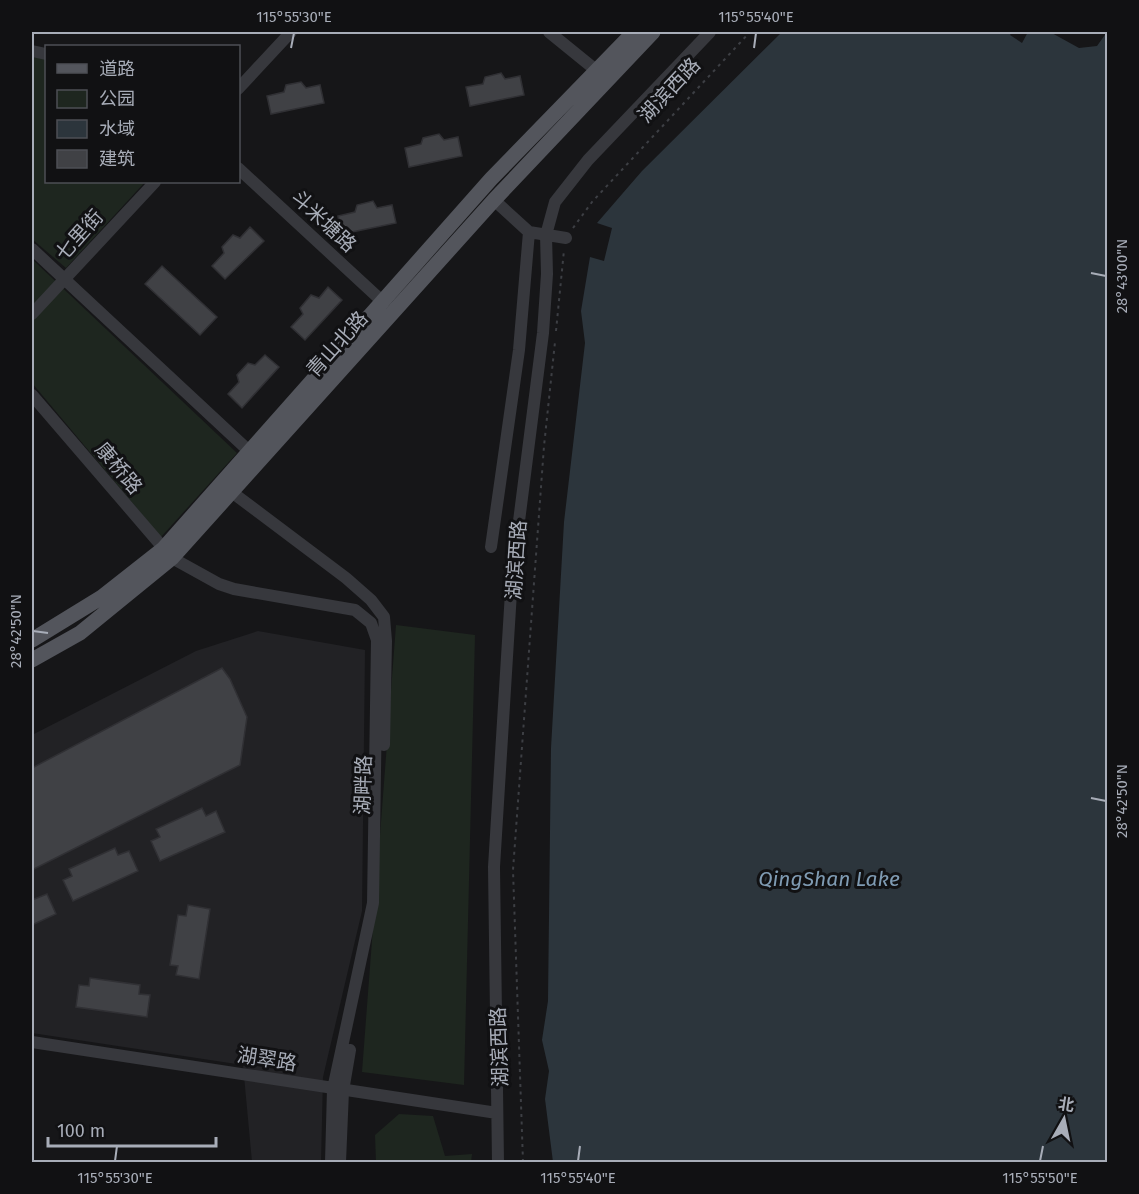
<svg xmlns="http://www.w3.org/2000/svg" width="1139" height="1194" viewBox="0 0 1139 1194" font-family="'Fira Sans','Noto Sans SC',sans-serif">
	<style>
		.built { fill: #222225 }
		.green { fill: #1e261f }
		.water { fill: #2c353c }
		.building { fill: #404145; stroke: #303034; stroke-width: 1.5 }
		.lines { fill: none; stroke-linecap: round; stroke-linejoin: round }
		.path { stroke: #3d3f44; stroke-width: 2; stroke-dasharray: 3 4.5; stroke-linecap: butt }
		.minor { stroke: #37383d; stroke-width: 12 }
		.major { stroke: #53555c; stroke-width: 15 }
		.ticks { fill: none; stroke: #a8adb8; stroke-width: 2 }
		.labels { text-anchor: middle; stroke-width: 6; stroke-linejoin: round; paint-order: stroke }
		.street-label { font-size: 20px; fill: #a8adb8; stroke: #111113 }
		.water-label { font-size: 21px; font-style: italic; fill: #7f9bb3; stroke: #111113 }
		.neatline { fill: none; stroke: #a8adb8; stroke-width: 2 }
		.ticks-label { font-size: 15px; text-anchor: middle; fill: #a8adb8 }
	</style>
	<rect width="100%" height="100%" fill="#161618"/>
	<!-- built -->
	<path class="built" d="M258,631L365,650L362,911L323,1077L321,1162H252L243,1065L32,1033V735L196,651Z"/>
	<!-- green -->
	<path class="green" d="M32,57L46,59V182H145L66,268L32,239Z
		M32,259L237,453L161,537L32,383Z
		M396,625L475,635L464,1085L362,1072Z
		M399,1114L433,1116L445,1156L472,1154L471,1162H376L375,1135Z"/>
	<!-- water -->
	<path class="water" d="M782,32H1012L1010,35L1022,43L1028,32H1050L1079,48L1097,46L1107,32V1162H553L545,1099L549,1071L542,1040L548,1001L551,748L564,522L585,343L581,311L590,257L604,261L612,228L597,223L642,171Z"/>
	<!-- building -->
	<path class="building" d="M501,73L505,79L520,76L524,95L470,106L466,87L483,84L485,77Z
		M301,82L306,88L320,85L324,103L271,114L267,96L284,92L286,85Z
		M439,134L444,140L458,137L462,156L409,167L405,148L421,144L423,138Z
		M373,201L377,208L392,205L396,223L342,234L338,216L355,212L357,205Z
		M250,227L264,241L225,279L212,266L224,253L222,247L233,235L240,238Z
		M162,266L217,317L200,335L145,284Z
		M328,287L342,300L305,340L291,327L303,314L300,308L311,295L319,298Z
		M265,355L279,367L242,408L228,394L239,382L237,375L248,363L255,365Z
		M222,668L230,679L247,717L240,765L32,870V768Z
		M202,808L206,816L216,811L225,832L160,861L151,841L160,837L156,829Z
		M115,848L118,855L129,851L138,871L73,901L63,880L72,876L69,869Z
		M47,894L56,914L32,925V900Z
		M188,905L210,909L199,979L176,975L178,966L170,965L178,915L186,916Z
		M90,978L140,985L139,994L150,995L147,1017L76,1007L79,985L89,986Z"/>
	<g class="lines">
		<!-- path -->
		<path class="path" d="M573,228L592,202L750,32
			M556,331L564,250
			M523,1162L513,870L544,446L555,342"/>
		<!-- minor -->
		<path class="minor" d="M549,32L597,71
			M32,51L46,54
			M238,89L291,32
			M238,168L383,302
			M494,200L529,232L566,238
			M32,249L249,451
			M32,314L155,182
			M32,395L172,558L219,584L234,589L355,610L371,623L377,640L373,903L333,1089L331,1162
			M225,487L346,578L371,600L384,617L386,641L384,745
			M491,547L519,350L529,232
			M32,1042L497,1113
			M340,1162L343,1091L350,1050
			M498,1162L494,867L512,576L543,333L547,274L546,235L555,202L588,160L710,32"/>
		<!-- major -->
		<path class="major" d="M32,640L102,597L163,549L491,179L634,32
			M32,660L80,633L172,558L494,200L653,32"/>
	</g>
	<!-- ticks -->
	<path class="ticks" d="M291,48L294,33M754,48L756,33M1091,273L1106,276M33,631L48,633M1091,798L1106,801M115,1161L117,1146M578,1161L580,1146M1040,1161L1043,1146"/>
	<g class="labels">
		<!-- street labels -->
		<g class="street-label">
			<text transform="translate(669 90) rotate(-47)" y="7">湖滨西路</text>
			<text transform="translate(324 221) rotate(43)" y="7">斗米塘路</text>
			<text transform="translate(79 235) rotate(-48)" y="7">七里街</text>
			<text transform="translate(337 344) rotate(-48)" y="7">青山北路</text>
			<text transform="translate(119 468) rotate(50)" y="7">康桥路</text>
			<text transform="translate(516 560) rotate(-86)" y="7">湖滨西路</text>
			<text transform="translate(363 785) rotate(-88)" y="7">湖畔路</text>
			<text transform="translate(499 1047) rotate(-92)" y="7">湖滨西路</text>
			<text transform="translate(267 1059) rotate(9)" y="7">湖翠路</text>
		</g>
		<!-- water labels -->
		<g class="water-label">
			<text x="829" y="886">QingShan Lake</text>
		</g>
	</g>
	<!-- border -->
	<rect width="1139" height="1194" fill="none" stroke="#111113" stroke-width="66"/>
	<!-- legend -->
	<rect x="45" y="45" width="195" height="138" fill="#111113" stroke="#4d4f55" stroke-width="1.5"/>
	<rect x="57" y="64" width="30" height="9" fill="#53555c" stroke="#4d4f55" stroke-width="1.5"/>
	<text x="99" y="75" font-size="18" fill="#a8adb8">道路</text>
	<rect x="57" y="90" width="30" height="18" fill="#1e261f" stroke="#4d4f55" stroke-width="1.5"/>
	<text x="99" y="105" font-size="18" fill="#a8adb8">公园</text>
	<rect x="57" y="120" width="30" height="18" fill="#2c353c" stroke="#4d4f55" stroke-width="1.5"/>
	<text x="99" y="135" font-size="18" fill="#a8adb8">水域</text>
	<rect x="57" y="150" width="30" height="18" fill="#404145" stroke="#4d4f55" stroke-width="1.5"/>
	<text x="99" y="165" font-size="18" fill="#a8adb8">建筑</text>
	<!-- north arrow -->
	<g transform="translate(1064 1119) rotate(9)" stroke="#111113" stroke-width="4.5" paint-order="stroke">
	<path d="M0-4.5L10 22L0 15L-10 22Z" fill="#a8adb8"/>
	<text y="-9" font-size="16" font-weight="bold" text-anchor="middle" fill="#a8adb8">北</text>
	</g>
	<!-- scale -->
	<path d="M48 1137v9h168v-9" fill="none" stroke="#a8adb8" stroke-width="3"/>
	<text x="57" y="1137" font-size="18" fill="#a8adb8" stroke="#111113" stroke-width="4.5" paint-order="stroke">100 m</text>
	<rect x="33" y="33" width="1073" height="1128" class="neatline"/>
	<g class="ticks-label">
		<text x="294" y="22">115°55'30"E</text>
		<text x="756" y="22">115°55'40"E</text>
		<text transform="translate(1122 276) rotate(-90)" y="5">28°43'00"N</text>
		<text transform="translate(16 631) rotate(-90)" y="5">28°42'50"N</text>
		<text transform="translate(1122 801) rotate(-90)" y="5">28°42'50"N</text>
		<text x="115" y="1183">115°55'30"E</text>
		<text x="578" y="1183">115°55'40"E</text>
		<text x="1040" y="1183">115°55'50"E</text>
	</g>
</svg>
